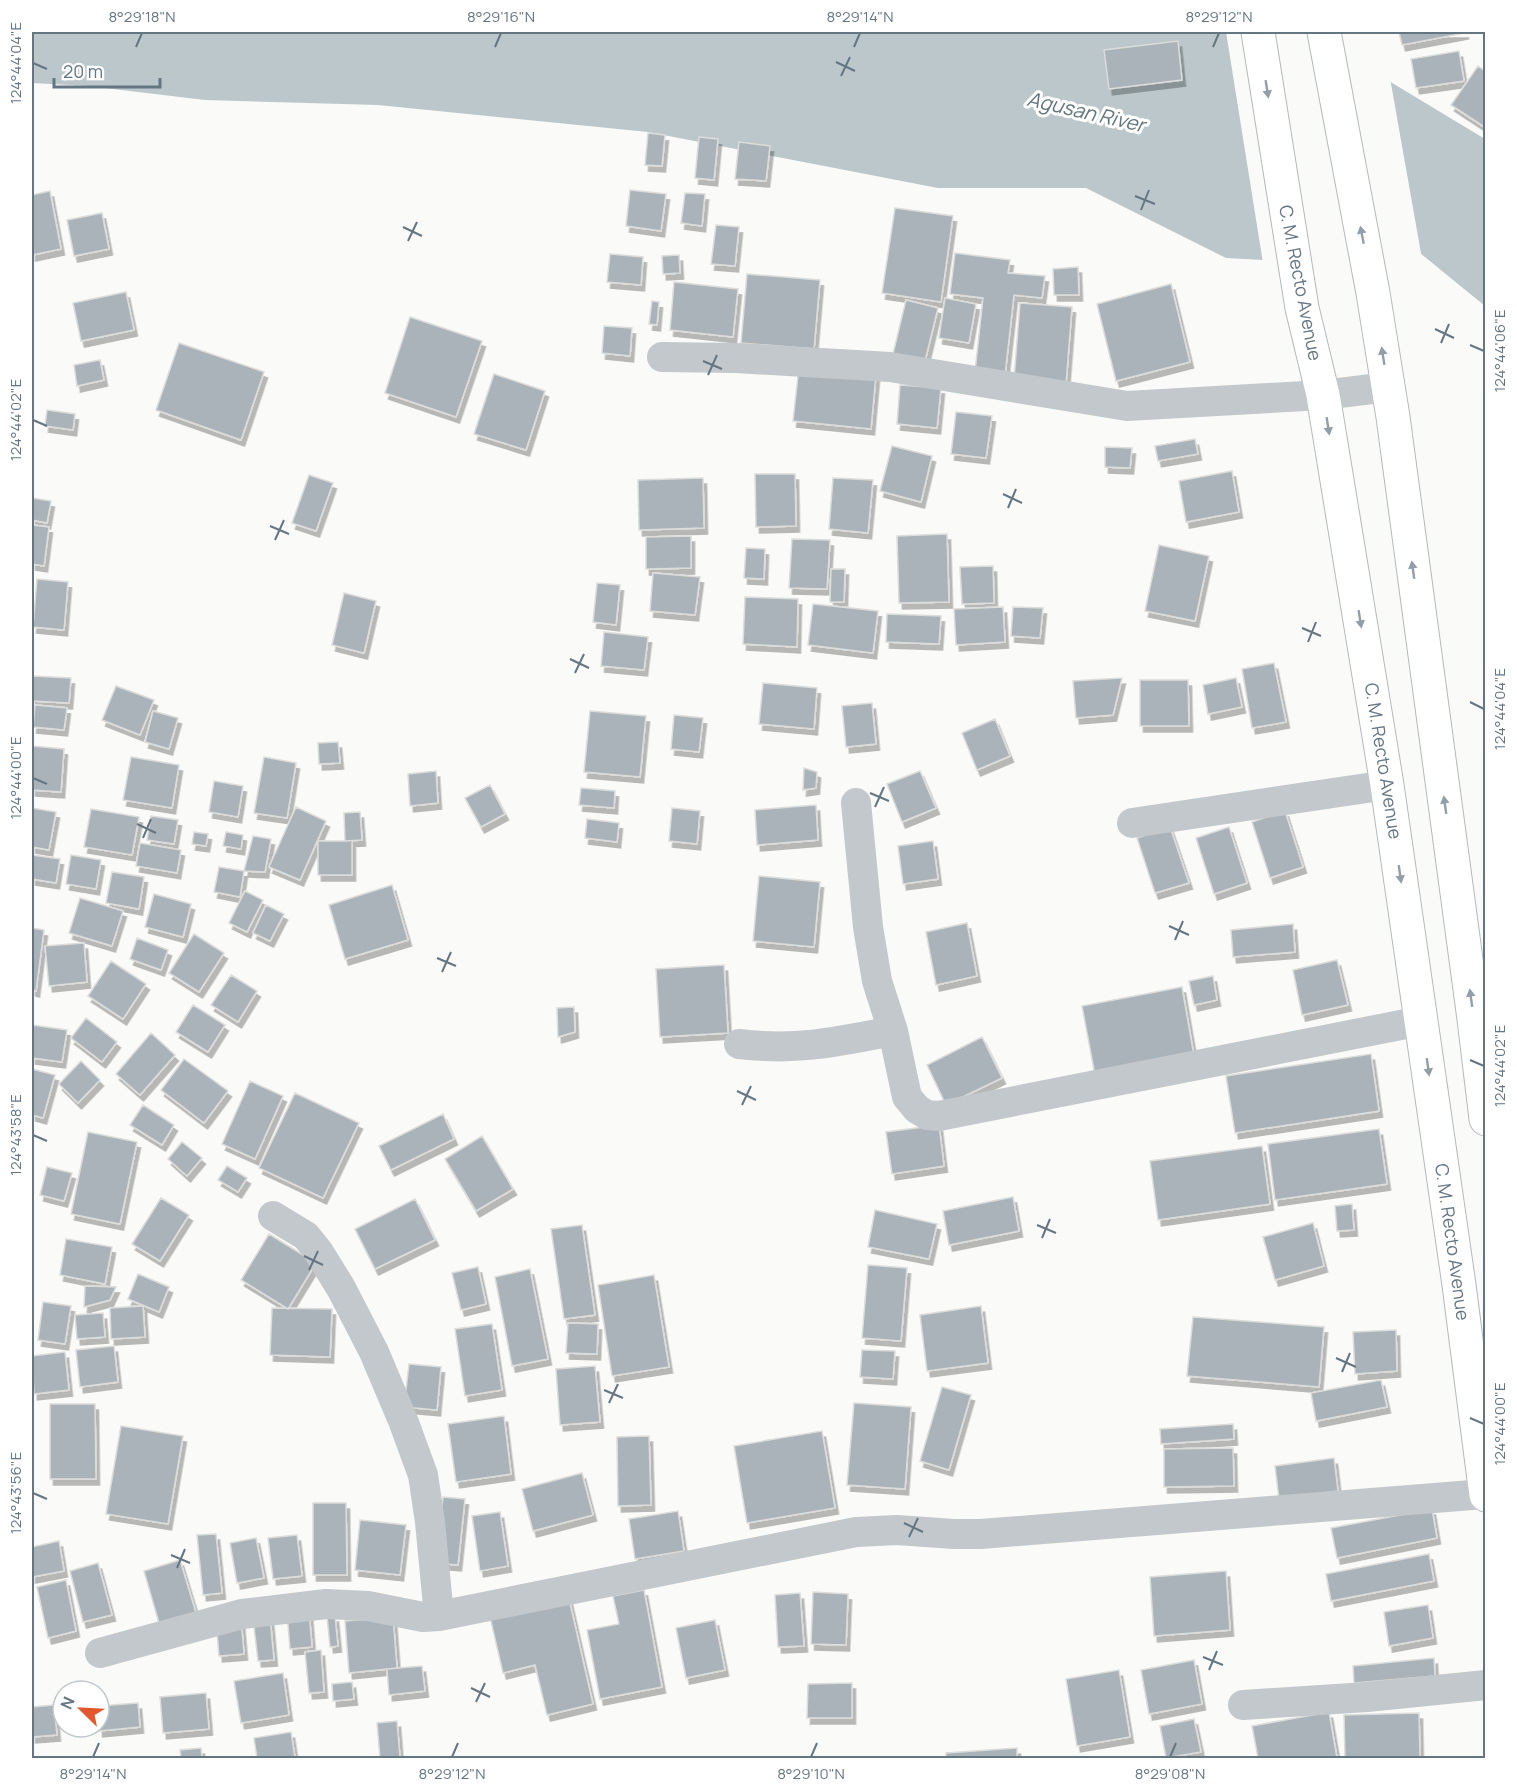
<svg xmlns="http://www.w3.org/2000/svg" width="1517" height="1790" viewBox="0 0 1517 1790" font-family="Manrope,sans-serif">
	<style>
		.water { fill: #bbc7cb }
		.pier { fill: #fafaf8 }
		.building { fill: #aab3b9; stroke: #dcdcda; stroke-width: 1.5; filter: url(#shadow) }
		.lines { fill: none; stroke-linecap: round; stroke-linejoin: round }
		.trunk-casing { stroke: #b4b9bd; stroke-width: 35 }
		.minor { stroke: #c3c8cc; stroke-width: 30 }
		.trunk { stroke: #fff; stroke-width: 33 }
		.oneway { fill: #939fa8 }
		.ticks { fill: none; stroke: #657683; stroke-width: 2 }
		.labels { text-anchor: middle; stroke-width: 6; stroke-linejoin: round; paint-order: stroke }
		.street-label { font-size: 18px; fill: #657683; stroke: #fff }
		.water-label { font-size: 20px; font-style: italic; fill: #60757c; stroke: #fff }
		.neatline { fill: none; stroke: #657683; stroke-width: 2 }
		.ticks-label { font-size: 15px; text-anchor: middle; fill: #657683 }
	</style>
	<defs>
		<filter id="shadow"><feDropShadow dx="3.5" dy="6" stdDeviation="0" flood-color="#0004"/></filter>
	</defs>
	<rect width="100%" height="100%" fill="#fafaf8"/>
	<!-- water -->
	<path class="water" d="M32,32H1323L1384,78L1485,139V306L1409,244L1321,263L1226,258L1086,188H938L648,132L378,105L205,100L88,86L32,83Z"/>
	<!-- pier -->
	<path class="pier" d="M1226,32H1328L1390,78L1422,259L1408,247L1321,266L1263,263Z"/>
	<!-- building -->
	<path class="building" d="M1399,32H1465V33L1402,45Z
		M1178,41L1182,80L1109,89L1104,50Z
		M1459,51L1464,81L1416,88L1411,59Z
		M1478,66L1486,72V128L1451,105Z
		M648,133L665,135L662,166L645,165Z
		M699,137L718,139L714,180L695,178Z
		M739,142L770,146L766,181L735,179Z
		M630,190L666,194L661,231L626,226Z
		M50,191L61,249L32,255V195Z
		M685,193L705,194L702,226L681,223Z
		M895,208L953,216L941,302L882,293Z
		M102,213L109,249L74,256L67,220Z
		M716,225L739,227L735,266L711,264Z
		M955,253L1010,260L1008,273L1045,276L1042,298L1014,295L1005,375L975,372L983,298L950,294Z
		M610,254L643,257L641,285L607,282Z
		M679,255L680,273L663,274L662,256Z
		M1078,267L1079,295H1054L1053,269Z
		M747,274L820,280L814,349L741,343Z
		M674,282L738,289L733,337L670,330Z
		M1171,284L1190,362L1116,381L1097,304Z
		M126,292L134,330L81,341L73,303Z
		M945,298L976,304L969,343L939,338Z
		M906,300L938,308L925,361L893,354Z
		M652,301L659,302L657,325L649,324Z
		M1020,303L1072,307L1066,384L1014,380Z
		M410,317L482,341L456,417L385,393Z
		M604,326L632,328L630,356L602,353Z
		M179,343L264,372L241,440L156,410Z
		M100,360L104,380L77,386L74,365Z
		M799,367L876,375L871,429L793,421Z
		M494,374L545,391L526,450L474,434Z
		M900,385L941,388L937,428L897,424Z
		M47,410L75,414L73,430L45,426Z
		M956,412L992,416L986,458L951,454Z
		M1195,439L1198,454L1158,461L1155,446Z
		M892,446L932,456L921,502L880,491Z
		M1105,447L1132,448L1130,468L1105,467Z
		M1232,471L1239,512L1186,522L1179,481Z
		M755,474H795L796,526L756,527Z
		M309,475L333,483L316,531L292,523Z
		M703,478L704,528L639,530L638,480Z
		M833,478L873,480L868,533L829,529Z
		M32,498L51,501L47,523L32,520Z
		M32,525L49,527L44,566L32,564Z
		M947,534L949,602L899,603L897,536Z
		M691,536V568L646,569V537Z
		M792,539L830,540L827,589L789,588Z
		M1159,545L1209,556L1195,621L1145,611Z
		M746,548L765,549L764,579L744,578Z
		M993,566L994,603L962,604L960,567Z
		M831,569H845L844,602H830Z
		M653,573L700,577L695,615L650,611Z
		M37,579L68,582L64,630L33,627Z
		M597,583L620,585L616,625L593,622Z
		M344,593L376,601L364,653L332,645Z
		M745,597L798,599L797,647L743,644Z
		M813,604L878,611L873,653L808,645Z
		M1003,607L1005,642L956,645L954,609Z
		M1013,607L1043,608L1040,638L1011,636Z
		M887,614L941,616L939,644L886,642Z
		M604,632L648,637L644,670L601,666Z
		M1274,663L1286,722L1252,728L1242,669Z
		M32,676L71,678L69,703L32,701Z
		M1122,678L1113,715L1076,718L1073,681Z
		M1236,678L1242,707L1208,714L1203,685Z
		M1140,680H1188L1189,726H1140Z
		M763,683L817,688L814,729L759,724Z
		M116,686L154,700L140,735L102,720Z
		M872,703L876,744L846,747L842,706Z
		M35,705L67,708L64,730L33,727Z
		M153,711L178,718L169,749L145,742Z
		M590,711L646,716L640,777L584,772Z
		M674,715L703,718L699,752L671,749Z
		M995,719L1010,756L977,770L962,733Z
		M338,742L340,763L319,764L318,743Z
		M32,746L64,749L61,792L32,790Z
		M131,757L179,765L172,808L123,800Z
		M264,757L296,763L287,818L254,813Z
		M804,768L817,772L816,788L803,790Z
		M436,771L438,803L410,806L408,774Z
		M920,771L936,808L902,822L887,784Z
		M214,781L243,786L238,817L209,812Z
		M490,785L505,814L481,827L465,798Z
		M581,788L615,791L614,808L579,805Z
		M816,805L818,840L757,845L755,810Z
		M296,807L326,821L300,880L269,867Z
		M32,808L56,812L49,850L32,847Z
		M672,808L700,811L697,844L669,841Z
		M91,809L139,817L132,855L84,847Z
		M1285,811L1303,867L1270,878L1252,822Z
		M360,812L362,840L345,841L344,813Z
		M151,816L178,820L174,844L147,840Z
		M587,819L619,823L617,842L585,838Z
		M1170,827L1189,883L1155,893L1137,838Z
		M1229,827L1247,883L1214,894L1196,838Z
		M194,832L208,834L206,846L192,844Z
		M226,832L243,835L241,849L223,846Z
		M253,836L271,839L265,872L244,871Z
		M318,841H352V875H318Z
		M933,841L938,879L903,884L898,846Z
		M140,843L181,850L177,873L136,866Z
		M32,855L60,859L56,883L32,879Z
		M71,855L101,860L96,889L66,884Z
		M219,867L244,871L240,897L214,892Z
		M112,872L144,877L139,909L106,903Z
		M759,876L820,882L814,947L753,941Z
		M392,885L408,940L345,959L329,905Z
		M245,891L263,900L247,932L229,923Z
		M154,894L191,904L183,937L145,927Z
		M80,898L123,911L112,946L69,933Z
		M266,905L284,914L270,941L253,933Z
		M967,923L977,976L936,985L926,932Z
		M1293,924L1295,952L1233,957L1231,930Z
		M32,928L44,930L36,991L32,990Z
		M194,934L224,953L199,992L169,973Z
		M137,938L168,950L161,970L130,959Z
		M84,943L87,982L49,986L45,946Z
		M1337,960L1348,1005L1302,1015L1293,970Z
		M111,961L146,984L123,1019L88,996Z
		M724,965L728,1033L660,1037L656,969Z
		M231,975L257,991L238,1022L211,1005Z
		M1213,976L1217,1000L1194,1005L1189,981Z
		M1182,987L1194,1056L1095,1075L1082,1006Z
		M193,1005L225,1025L208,1052L176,1032Z
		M574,1007L575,1032L558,1037L557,1008Z
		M86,1018L117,1042L102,1062L71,1038Z
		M32,1025L67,1030L62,1062L32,1058Z
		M151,1033L175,1055L140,1095L116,1074Z
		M982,1037L1002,1078L946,1105L927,1065Z
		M1371,1054L1379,1111L1235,1133L1226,1076Z
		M184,1059L228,1091L204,1123L161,1090Z
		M81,1061L100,1080L78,1103L59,1084Z
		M32,1069L55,1075L43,1118L32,1115Z
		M250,1081L283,1096L255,1159L222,1144Z
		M295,1093L359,1123L323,1198L259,1168Z
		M143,1105L174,1125L162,1145L130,1125Z
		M443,1114L454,1139L391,1170L379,1146Z
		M939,1125L944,1166L892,1174L886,1132Z
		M1379,1129L1387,1184L1275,1200L1268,1144Z
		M88,1132L137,1142L120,1224L71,1214Z
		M482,1136L513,1189L476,1211L445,1159Z
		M182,1142L202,1158L187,1176L168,1159Z
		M1262,1146L1270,1204L1158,1220L1150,1161Z
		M227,1166L247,1178L238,1192L218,1180Z
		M47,1167L72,1173L64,1201L40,1195Z
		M1013,1197L1019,1231L949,1245L943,1211Z
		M161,1198L189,1215L160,1261L132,1244Z
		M415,1199L435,1240L375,1269L355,1229Z
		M1352,1204L1354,1230L1337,1231L1335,1206Z
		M875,1210L937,1224L929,1259L868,1247Z
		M1313,1223L1324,1266L1275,1280L1263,1237Z
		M582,1225L595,1315L564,1319L551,1229Z
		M269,1234L316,1263L288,1309L241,1280Z
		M66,1239L112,1247L105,1284L60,1275Z
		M868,1265L907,1268L901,1341L862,1338Z
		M478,1267L486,1304L461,1310L452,1273Z
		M530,1269L548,1359L512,1366L495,1277Z
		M138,1274L169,1287L159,1312L128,1299Z
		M654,1275L669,1367L612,1376L598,1285Z
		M85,1286L116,1287L110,1300L84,1307Z
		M43,1302L71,1306L65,1344L38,1340Z
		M143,1306L145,1337L111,1339L110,1308Z
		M981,1306L988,1363L927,1371L920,1315Z
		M272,1308L332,1309L330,1357L270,1355Z
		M103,1313L105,1337L77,1339L75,1315Z
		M1193,1317L1324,1327L1319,1387L1187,1376Z
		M568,1323L598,1324L597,1354L566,1353Z
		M492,1324L502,1390L465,1396L455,1329Z
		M1396,1330L1397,1371L1355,1374L1353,1332Z
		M114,1346L118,1382L80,1387L76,1350Z
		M862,1350L895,1351L893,1379L860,1377Z
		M65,1352L69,1390L34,1394L32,1356Z
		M409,1364L441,1367L437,1410L404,1407Z
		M595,1366L600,1422L560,1425L556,1369Z
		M1381,1380L1387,1407L1316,1421L1311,1393Z
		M942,1387L971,1395L949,1470L920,1461Z
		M854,1403L911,1407L905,1489L847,1485Z
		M50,1404H95L96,1479H50Z
		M504,1416L511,1474L456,1482L448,1424Z
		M1233,1424L1234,1439L1161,1444L1160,1429Z
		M121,1426L183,1436L168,1524L106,1514Z
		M822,1431L835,1508L747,1523L734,1446Z
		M649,1436L651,1505L618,1506L617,1437Z
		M1233,1448L1234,1486L1164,1487V1449Z
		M1334,1458L1338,1491L1279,1499L1275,1466Z
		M582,1473L593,1515L533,1531L522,1489Z
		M443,1497L465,1499L458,1565L436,1563Z
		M313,1503H346L347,1575H313Z
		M1432,1509L1437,1538L1337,1558L1331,1528Z
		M678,1511L684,1551L635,1559L629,1519Z
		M500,1512L508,1566L480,1571L472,1516Z
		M360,1520L406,1525L400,1575L355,1570Z
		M216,1534L222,1593L203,1595L197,1535Z
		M297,1535L302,1576L273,1579L268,1538Z
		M256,1538L264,1578L237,1583L230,1543Z
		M59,1541L64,1571L32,1577V1547Z
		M1429,1554L1434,1581L1331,1601L1326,1574Z
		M180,1560L196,1613L159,1623L144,1571Z
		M98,1563L112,1615L83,1622L70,1571Z
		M1226,1571L1230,1630L1154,1636L1150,1577Z
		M66,1580L76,1631L48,1638L37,1587Z
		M644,1590L662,1687L600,1699L587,1630L619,1624L613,1596Z
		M813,1592L848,1594L846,1645L811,1644Z
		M800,1593L804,1646L778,1647L775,1595Z
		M569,1599L593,1704L547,1715L535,1665L503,1673L490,1617Z
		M1428,1605L1433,1638L1389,1646L1384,1612Z
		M309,1611L312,1647L290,1649L287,1613Z
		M327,1616H335L338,1646L330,1647Z
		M270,1617L274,1660L258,1661L253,1618Z
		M393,1617L397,1668L349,1673L345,1621Z
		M241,1619L244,1654L219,1656L216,1621Z
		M715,1620L725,1670L686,1678L676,1628Z
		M321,1650L324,1692L309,1693L305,1652Z
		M1434,1658L1435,1676L1354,1683L1353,1666Z
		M1194,1660L1202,1704L1149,1714L1141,1670Z
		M422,1666L425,1691L389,1695L387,1669Z
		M1119,1670L1130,1737L1077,1746L1066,1679Z
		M283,1673L289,1715L241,1723L234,1681Z
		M352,1682L354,1699L333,1701L332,1684Z
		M852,1683V1718H807L808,1684Z
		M206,1693L209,1729L163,1733L160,1697Z
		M138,1703L140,1727L99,1731V1706Z
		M54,1705L57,1735L32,1737V1707Z
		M1329,1712L1337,1758H1258L1252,1726Z
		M1419,1713L1420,1758H1345L1344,1715Z
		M1194,1719L1201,1752L1166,1758L1160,1726Z
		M397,1721L400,1758H380L377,1723Z
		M291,1732L295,1758H257L254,1738Z
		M201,1748L202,1758H181L180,1750Z
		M1017,1748V1758H946V1753Z"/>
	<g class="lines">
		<!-- trunk casing -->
		<g class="trunk-casing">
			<path id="trunk" d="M1258,32L1302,308L1323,395L1387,785L1459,1285L1486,1495
				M1324,32L1373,293L1393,417L1474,1019L1486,1119"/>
		</g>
		<!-- minor -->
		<path class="minor" d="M662,357L736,358L890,367L1127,406L1323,395L1388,387
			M856,803L868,927L877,981L893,1031L907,1097L917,1109L927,1115L939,1116L1421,1021
			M1132,823L1387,785
			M739,1044C797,1051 837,1042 893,1031
			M273,1216L306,1236L318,1251L341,1288L374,1352L404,1423L423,1475L430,1522L439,1616
			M100,1653L242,1614L326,1604L368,1606L423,1617L439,1616L856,1532L897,1530L954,1534H981L1485,1494
			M1243,1705L1367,1697L1486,1685"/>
		<!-- trunk -->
		<use href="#trunk" class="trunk"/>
	</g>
	<!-- one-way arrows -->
	<defs><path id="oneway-solid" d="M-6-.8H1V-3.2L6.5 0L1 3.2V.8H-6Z" transform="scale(1.5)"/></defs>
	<g class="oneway">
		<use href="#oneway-solid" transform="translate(1267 89) rotate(81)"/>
		<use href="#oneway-solid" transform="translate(1362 235) rotate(-101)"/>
		<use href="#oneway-solid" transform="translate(1383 356) rotate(-99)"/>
		<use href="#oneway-solid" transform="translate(1328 426) rotate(81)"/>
		<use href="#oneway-solid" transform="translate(1413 570) rotate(-98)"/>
		<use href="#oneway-solid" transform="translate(1360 619) rotate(81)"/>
		<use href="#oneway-solid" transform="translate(1445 805) rotate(-98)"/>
		<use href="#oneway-solid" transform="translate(1400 874) rotate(82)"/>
		<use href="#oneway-solid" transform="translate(1471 998) rotate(-98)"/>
		<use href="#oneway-solid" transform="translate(1428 1067) rotate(82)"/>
	</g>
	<!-- ticks -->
	<path class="ticks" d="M136,47L142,33M495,47L501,33M854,47L860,33M1213,47L1219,33M836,62L855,71M33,63L47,69M841,76L850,57M1135,196L1155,204M1141,210L1149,190M403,227L422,236M408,241L417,222M1435,329L1454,338M1441,343L1449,324M1470,345L1484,351M703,361L722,369M708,375L717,355M33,420L47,426M1003,494L1022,503M1008,508L1016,489M270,526L289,534M275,540L284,520M1302,628L1321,636M1308,642L1316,622M570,659L589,668M575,673L584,654M1470,702L1484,709M33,778L47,784M870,793L889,801M875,807L884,787M137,824L156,833M143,838L151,819M1169,926L1189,935M1175,940L1183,921M437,958L456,966M442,972L451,952M1470,1060L1484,1066M737,1091L756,1100M742,1105L751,1086M33,1135L47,1141M1037,1225L1056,1233M1042,1238L1050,1219M304,1256L323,1265M309,1270L318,1251M1336,1358L1356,1367M1342,1372L1350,1353M604,1390L623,1398M609,1403L618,1384M1470,1418L1484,1424M33,1493L47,1499M904,1523L923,1532M909,1537L918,1518M171,1555L190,1563M177,1568L185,1549M1203,1657L1223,1665M1209,1670L1217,1651M471,1688L490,1697M476,1702L485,1683M93,1757L99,1743M452,1757L458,1743M811,1757L817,1743M1170,1757L1176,1743"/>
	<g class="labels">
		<!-- street labels -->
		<g class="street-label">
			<text transform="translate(1300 283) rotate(79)" y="6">C. M. Recto Avenue</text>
			<text transform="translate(1383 761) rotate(81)" y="6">C. M. Recto Avenue</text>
			<text transform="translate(1452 1242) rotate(82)" y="6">C. M. Recto Avenue</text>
		</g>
		<!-- water labels -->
		<g class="water-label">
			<text transform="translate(1086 112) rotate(13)" y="7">Agusan River</text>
		</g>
	</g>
	<!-- border -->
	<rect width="1517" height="1790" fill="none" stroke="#ffffff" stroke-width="66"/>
	<!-- north arrow -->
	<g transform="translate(81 1709) rotate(294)"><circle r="28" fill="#ffffff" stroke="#c1c8cd" stroke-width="1.5"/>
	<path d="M0-4.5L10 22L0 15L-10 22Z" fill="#e4572e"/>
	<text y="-9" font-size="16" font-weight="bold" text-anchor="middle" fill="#657683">N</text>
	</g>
	<!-- scale -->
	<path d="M54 78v9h106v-9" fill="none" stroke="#657683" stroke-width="3"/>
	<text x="63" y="78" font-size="18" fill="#657683" stroke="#ffffff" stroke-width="4.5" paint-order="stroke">20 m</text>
	<rect x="33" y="33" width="1451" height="1724" class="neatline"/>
	<g class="ticks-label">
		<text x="142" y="22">8°29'18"N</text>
		<text x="501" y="22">8°29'16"N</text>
		<text x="860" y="22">8°29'14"N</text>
		<text x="1219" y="22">8°29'12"N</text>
		<text transform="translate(16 63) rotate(-90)" y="5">124°44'04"E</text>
		<text transform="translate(1500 351) rotate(-90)" y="5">124°44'06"E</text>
		<text transform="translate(16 420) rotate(-90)" y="5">124°44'02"E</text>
		<text transform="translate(1500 709) rotate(-90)" y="5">124°44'04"E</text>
		<text transform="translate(16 778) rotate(-90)" y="5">124°44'00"E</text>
		<text transform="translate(1500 1066) rotate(-90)" y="5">124°44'02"E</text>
		<text transform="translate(16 1135) rotate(-90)" y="5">124°43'58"E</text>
		<text transform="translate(1500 1424) rotate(-90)" y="5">124°44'00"E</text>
		<text transform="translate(16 1493) rotate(-90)" y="5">124°43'56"E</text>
		<text x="93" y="1779">8°29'14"N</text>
		<text x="452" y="1779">8°29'12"N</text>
		<text x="811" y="1779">8°29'10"N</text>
		<text x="1170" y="1779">8°29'08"N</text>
	</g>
</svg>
